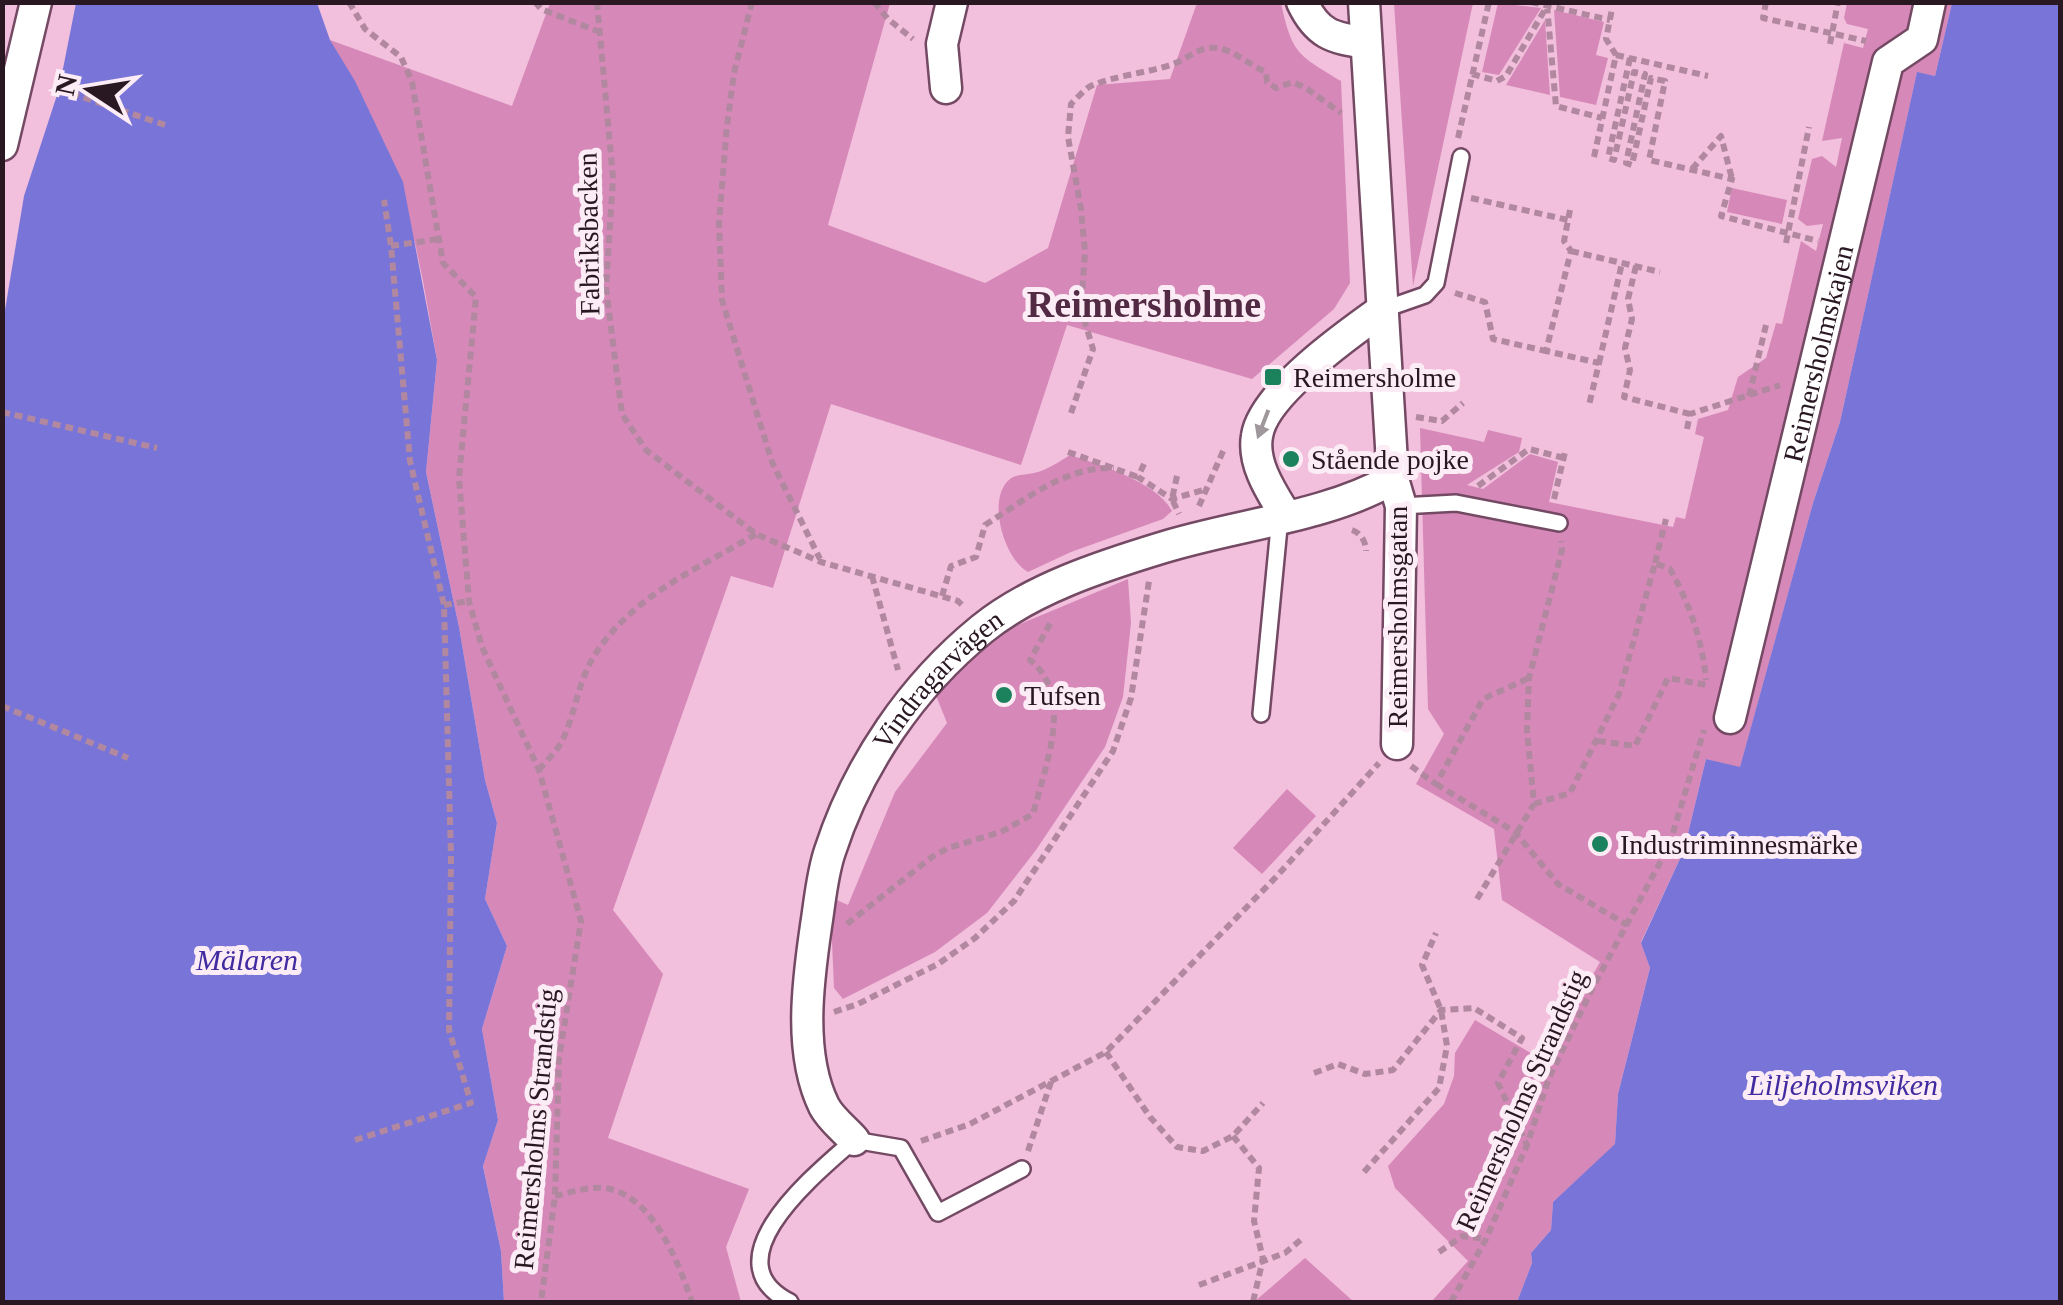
<svg xmlns="http://www.w3.org/2000/svg" width="2063" height="1305" viewBox="0 0 2063 1305" font-family="Georgia,serif">
	<style>
		.green { fill: #d689b8 }
		.water { fill: #7975d8 }
		.lines { fill: none; stroke-linecap: round; stroke-linejoin: round }
		.lane-casing { stroke: #744963; stroke-width: 20 }
		.street-casing { stroke: #744963; stroke-width: 35 }
		.path { stroke: #b1889f; stroke-width: 6; stroke-dasharray: 8 5; stroke-linecap: butt }
		.lane { stroke: #fff; stroke-width: 15 }
		.street { stroke: #fff; stroke-width: 30 }
		.oneway { fill: #9f979c }
		.poi-dot { fill: #1c825d; stroke: #fcecf5; stroke-width: 4 }
		.labels { text-anchor: middle; stroke-width: 10; stroke-linejoin: round; paint-order: stroke }
		.street-label { font-size: 28px; fill: #291722; stroke: #fcecf5 }
		.poi-label { font-size: 28px; fill: #291722; stroke: #fcecf5; text-anchor: start }
		.water-label { font-size: 30px; font-style: italic; fill: #402ba0; stroke: #fcecf5 }
		.district-label { font-size: 38px; font-weight: bold; fill: #522a43; stroke: #fcecf5 }
	</style>
	<rect width="100%" height="100%" fill="#f2bfdc"/>
	<!-- green -->
	<path class="green" d="M550,3H890L828,225L985,283L1048,248L1097,85L1170,79L1197,3H1281C1292,54 1298,55 1341,81L1350,283L1334,309L1252,379L1067,325L1021,465L831,404L773,588L731,576L613,910L663,974L608,1138L749,1189L726,1247L741,1302H504L501,1251L483,1165L498,1120L482,1029L507,946L485,899L497,823L485,780L459,627L426,472L437,360L423,281L415,243L330,40L512,106Z
		M1394,3H1473L1413,286Z
		M1498,3L1541,8L1499,75L1482,72Z
		M1847,3H1952L1935,76L1917,73L1840,422L1813,503L1740,768L1706,759L1684,850L1641,942L1650,968L1618,1094L1615,1145L1553,1202L1551,1230L1531,1253L1532,1263L1517,1302H1431L1468,1261L1395,1188L1388,1166L1444,1104L1454,1076L1455,1053L1475,1020L1544,1061L1600,962L1502,900L1494,829L1416,784L1444,734L1428,709L1420,428L1484,442L1488,430L1522,438L1519,452L1467,485L1483,489L1530,454L1558,462L1549,502L1673,527L1676,517L1685,519L1704,437L1695,434L1698,419L1728,410L1738,377L1766,358L1776,323L1782,324L1801,241L1816,251L1823,224L1807,226L1798,219L1812,159L1822,156L1836,167L1842,138L1822,141L1844,43L1863,48L1868,29L1847,24L1844,18Z
		M1554,10L1604,22L1596,55L1608,58L1596,105L1560,97Z
		M1545,20L1550,95L1506,85Z
		M1732,188L1787,200L1782,224L1727,212Z
		M1070,455C1100,465 1157,482 1172,511L1163,519L1071,552L1028,572C1004,559 986,498 1010,479C1016,474 1026,475 1034,473C1047,470 1059,462 1070,455Z
		M1128,579L1131,623L1123,697L1105,747L1036,850L987,913L935,952L843,999L834,988L830,897L848,905L895,792L947,723L935,693L996,634Z
		M1287,789L1316,816L1262,874L1233,848Z
		M1305,1258L1354,1302H1254Z"/>
	<!-- water -->
	<path class="water" d="M76,3H317L330,40L355,81L403,182L437,360L426,472L459,627L485,780L497,823L485,899L507,946L482,1029L498,1120L483,1166L501,1251L504,1302H3V322L24,196L59,89Z
		M1952,3H2060V1302H1517L1532,1263L1531,1253L1551,1230L1553,1202L1615,1144L1618,1094L1650,968L1641,943L1684,850L1706,759L1740,767L1813,503L1840,422L1917,72L1935,76Z"/>
	<g class="lines">
		<!-- lane casing -->
		<g class="lane-casing">
			<path id="lane" d="M1382,310L1425,295L1436,283L1461,157
				M1401,506L1456,503L1559,523
				M1261,714L1280,517
				M790,1302C707,1260 818,1172 854,1140L901,1148L938,1213L1022,1169"/>
		</g>
		<!-- street casing -->
		<g class="street-casing">
			<g id="street">
				<path d="M1302,2C1317,34 1332,38 1366,43"/>
				<path d="M1364,2L1393,479L1401,506L1397,744"/>
				<path d="M946,88L942,44L952,2"/>
				<path d="M2,145L36,2"/>
				<path d="M1286,516C1272,493 1252,464 1257,436C1263,394 1348,334 1382,310"/>
				<path id="s1" d="M1730,718L1888,62L1922,39L1930,2"/>
				<path id="s2" d="M854,1140C844,1129 830,1118 824,1106C798,1053 808,981 816,926C820,901 822,874 830,851C858,765 912,686 982,629C1031,589 1102,566 1161,548C1238,524 1323,518 1393,479"/>
			</g>
		</g>
		<!-- path -->
		<path class="path" d="M349,2L365,29L401,57L412,82L443,263L476,297L459,478L469,601L482,647L539,770L581,921L559,1058L555,1196L541,1302
			M535,2L541,9L597,31
			M597,2L613,178L606,288L622,414L646,450L756,534L821,562L958,601L965,608
			M752,2L734,73L727,126L719,222L722,300L772,462L820,559
			M874,2L888,19L913,39
			M1531,2L1610,20
			M1766,2L1763,18L1866,41
			M1830,44L1838,2
			M1616,55L1708,76
			M1630,58L1608,158L1614,160L1634,72L1645,74L1626,163L1632,165L1651,78L1665,81L1649,160L1732,179L1721,216L1818,241
			M1472,74L1497,81L1506,76L1547,6L1556,106L1602,118
			M59,89L165,125
			M1458,138L1489,2
			M1594,157L1616,55L1606,39L1612,9
			M1692,169L1721,136L1732,179
			M1471,198L1568,220
			M1570,210L1564,241L1571,251L1546,351L1599,363L1589,405
			M1786,243L1809,127
			M391,246L438,239
			M1571,251L1660,272
			M1636,266L1628,299L1632,319L1625,348L1630,370L1624,397L1690,414
			M1455,293L1485,302L1493,339L1546,351
			M1599,363L1622,263
			M1749,396L1766,325
			M2,412L157,448
			M1071,413L1093,349L1081,309L1085,252L1081,209L1068,137L1071,104C1076,99 1083,91 1089,87C1110,76 1149,73 1173,64C1190,58 1198,46 1217,48C1234,50 1249,65 1266,72L1267,82L1276,88L1293,82L1306,88L1341,113
			M1416,417L1442,421L1463,403
			M1687,429L1690,414L1780,385
			M1068,452L1138,477
			M1144,464L1138,477L1172,499L1207,489
			M1177,476L1172,499L1179,514
			M1478,486L1529,449L1564,458
			M1554,499L1565,452
			M1199,506L1224,449
			M1352,530C1361,533 1366,542 1366,551
			M1655,563L1666,519
			M872,576L898,670
			M942,596L951,566L976,557L985,525C1025,500 1065,466 1114,468
			M444,605L469,601
			M2,706L128,758
			M1598,741L1635,746L1668,678L1707,685
			M1411,766L1436,784L1483,699L1529,678
			M539,770C547,760 558,750 563,739C576,711 578,680 596,653C635,594 698,569 756,534
			M1436,784L1515,832L1558,884L1627,925
			M1534,804L1570,793L1619,694L1655,563L1670,569C1690,605 1702,639 1706,680
			M1477,899L1534,804L1527,730L1529,678L1562,550L1561,541
			M847,924L932,857L948,848L1001,832L1033,814C1045,766 1075,696 1030,660L1051,622
			M834,1012L858,1004L938,964L975,938L1014,901L1113,751L1131,698L1149,581
			M1106,1052L1150,1117L1177,1147L1203,1151L1233,1136L1263,1103
			M1314,1073L1338,1064L1365,1074L1393,1070L1441,1010L1474,1008L1522,1038L1498,1083L1527,1145
			M1233,1136L1259,1168L1254,1221L1263,1259L1253,1302
			M355,1140L471,1103L449,1030L451,857L444,605L410,461L391,246L384,200
			M921,1141L970,1124L1106,1052L1276,877L1379,763
			M1028,1151L1051,1082
			M1364,1172L1439,1088L1447,1046L1441,1010L1422,965L1436,933
			M555,1196C572,1192 592,1185 610,1189C655,1200 679,1264 692,1302
			M1439,1252L1463,1236L1486,1239
			M1199,1285L1285,1253L1303,1238
			M1451,1302L1486,1239L1527,1145L1549,1078L1594,985L1669,846L1704,730"/>
		<!-- lane -->
		<use href="#lane" class="lane"/>
		<!-- street -->
		<use href="#street" class="street"/>
	</g>
	<!-- one-way arrows -->
	<defs><path id="oneway-solid" d="M-6-.8H1V-3.2L6.5 0L1 3.2V.8H-6Z" transform="scale(2.5)"/></defs>
	<use class="oneway" href="#oneway-solid" transform="translate(1263 424) rotate(111)"/>
	<!-- markers -->
	<g class="poi-dot">
		<rect x="1263" y="367" width="20" height="20" rx="5"/>
		<circle cx="1291" cy="459" r="10"/>
		<circle cx="1004" cy="695" r="10"/>
		<circle cx="1600" cy="844" r="10"/>
	</g>
	<g class="labels">
		<!-- street labels -->
		<g class="street-label">
			<text transform="translate(588 234) rotate(-91)" y="10">Fabriksbacken</text>
			<text dy="10" stroke="none"><textPath href="#s1" startOffset="375">Reimersholmskajen</textPath></text>
			<text transform="translate(1397 617) rotate(-90)" y="10">Reimersholmsgatan</text>
			<text dy="10" stroke="none"><textPath href="#s2" startOffset="510">Vindragarvägen</textPath></text>
			<text transform="translate(1521 1100) rotate(-66)" y="10">Reimersholms Strandstig</text>
			<text transform="translate(535 1129) rotate(-85)" y="10">Reimersholms Strandstig</text>
		</g>
		<!-- poi labels -->
		<g class="poi-label">
			<text x="1293" y="387">Reimersholme</text>
			<text x="1311" y="469">Stående pojke</text>
			<text x="1024" y="705">Tufsen</text>
			<text x="1620" y="854">Industriminnesmärke</text>
		</g>
		<!-- water labels -->
		<g class="water-label">
			<text x="247" y="970">Mälaren</text>
			<text x="1843" y="1095">Liljeholmsviken</text>
		</g>
		<!-- district labels -->
		<g class="district-label">
			<text x="1144" y="317">Reimersholme</text>
		</g>
	</g>
	<!-- border -->
	<rect width="2063" height="1305" fill="none" stroke="#291722" stroke-width="10"/>
	<!-- north arrow -->
	<g transform="translate(90 90) rotate(282)" stroke="#fcecf5" stroke-width="8" paint-order="stroke">
	<path d="M0-8L18 38L0 25L-18 38Z" fill="#291722"/>
	<text y="-15" font-size="28" font-weight="bold" text-anchor="middle" fill="#291722">N</text>
	</g>
</svg>
